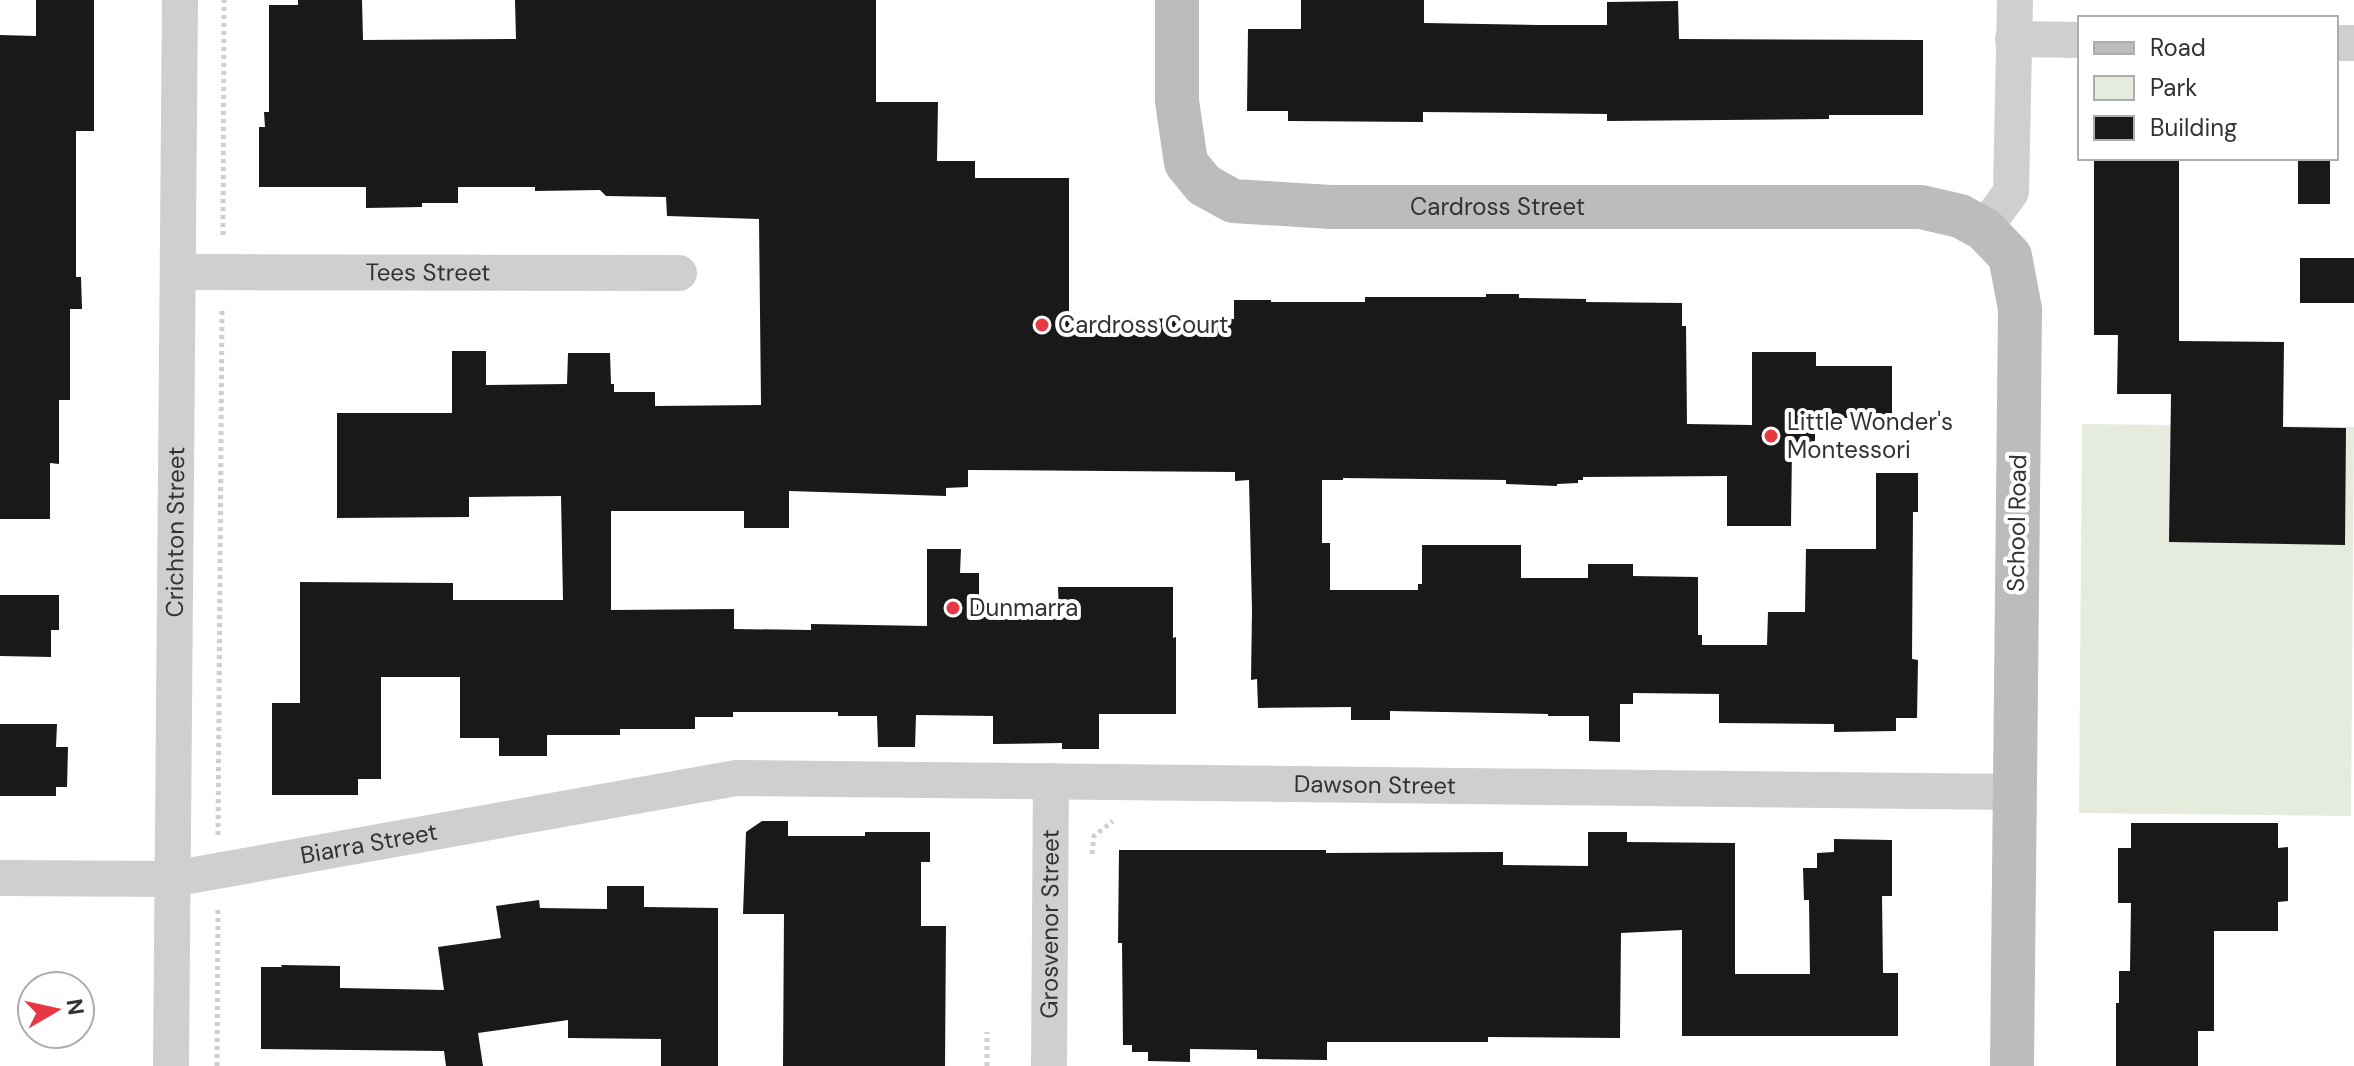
<svg xmlns="http://www.w3.org/2000/svg" width="2354" height="1066" viewBox="0 0 2354 1066" font-family="'DM Sans',sans-serif">
	<style>
		.green { fill: #e5ecde }
		.building { fill: #191919 }
		.lines { fill: none; stroke-linecap: round; stroke-linejoin: round }
		.path { stroke: #cfcfcf; stroke-width: 5; stroke-dasharray: 4 4; stroke-linecap: butt }
		.street { stroke: #cfcfcf; stroke-width: 36 }
		.secondary { stroke: #bcbcbc; stroke-width: 44 }
		.poi-dot { fill: #e73742; stroke: #fff; stroke-width: 3 }
		.labels { text-anchor: middle; stroke-width: 8; stroke-linejoin: round; paint-order: stroke }
		.street-label { font-size: 24px; fill: #323232; stroke: #fff }
		.poi-label { font-size: 24px; fill: #323232; stroke: #fff; text-anchor: start }
	</style>
	<rect width="100%" height="100%" fill="#fff"/>
	<!-- green -->
	<path class="green" d="M2082,424L2354,427L2351,816L2079,813Z"/>
	<!-- building -->
	<path class="building" d="M36,0H94V131H76V277H81L82,309H70V400H59V464L50,463V519H0V35L36,36Z
		M298,0H362L363,40L516,39L515,0H876V102H938L937,161H975V178H1069V318L1234,319V300H1271V302H1365V297H1486V294H1519V298L1586,299V302L1682,303V326H1686L1687,424L1752,425V352H1816V366H1892V418H1815V448L1792,447L1791,526H1727V476L1583,477V480H1578V483L1557,484V486L1506,484V480L1343,478V480H1322V543H1330V590H1418V584H1422V545H1521V578H1588V564H1633V576L1698,577V635H1702V645H1767L1768,612H1805L1806,549H1876V473H1918V512H1913L1912,659L1918,660L1917,718H1896V731L1834,732V724L1719,723V694L1633,693V704H1620V742L1589,741V716H1548V714L1390,711V720H1351V707L1258,708L1257,679L1251,680L1252,610L1249,480L1235,481V472L968,470V487L946,488V496L789,491V528H744V511H611V610L734,609V629L811,630V624L927,626V549H961L960,573H979V615L1059,614L1058,587H1173V638L1176,637V714H1099V749H1062V743L993,744V716L916,715L915,747H878L877,716H838V712H733V717H695V729H620V735H547V756H499V738H460V677H381V779H358V795H272V703H300V582L453,583V600H563L561,496L469,497V517L337,518V413H452V351H486V385L567,384L568,353H610L611,384H614V392H655V406L761,405L759,219L667,216L666,197L606,196L600,190L535,191V187H458V203H422V207L366,208V187H259V127H265L264,112H269V5H298Z
		M1301,0H1424V23L1538,25H1607V2L1678,1L1679,39L1923,40V115H1829V119L1607,121V114L1423,112V122L1288,121V111H1247L1248,29H1301Z
		M2094,158H2179V341L2284,342L2283,427L2346,428L2345,545L2169,542L2171,394H2117L2118,335H2094Z
		M2298,158H2330V204H2298Z
		M2300,258H2354V303H2300Z
		M0,595H59V630H51V657L0,656Z
		M0,724H57L56,747H68L67,787H56V796H0Z
		M762,821H788V836H865V832H930V862H921V926H946L945,1066H783L784,914H743L746,832Z
		M2131,823H2278V848L2288,847V901L2278,902V931H2214V1031H2198V1066H2116V1003H2119V971H2130L2131,903H2118V848H2131Z
		M1588,832H1627V842L1735,843V974H1810L1809,900H1804L1803,868H1817V853L1834,852V839L1892,840V896H1882L1883,973H1898V1036H1682V930L1621,933L1620,1038L1488,1037V1042H1327V1060L1257,1059V1050L1190,1049V1062L1148,1061V1052H1132V1045H1123L1122,943H1118L1119,850H1326V853L1503,852V865L1588,866Z
		M607,886H644V907L718,908V1066H661V1039L568,1038V1020L478,1033L483,1066H446L444,1051L261,1049V967H282L281,965L340,966V988L444,990L438,947L501,938L496,906L539,900L540,908L607,909Z"/>
	<g class="lines">
		<!-- path -->
		<path class="path" d="M223,235L224,0
			M218,835L222,309
			M1092,854L1094,836L1113,821
			M217,1066L218,909
			M987,1066V1032"/>
		<!-- street -->
		<g class="street">
			<path d="M2013,39L2080,40"/>
			<path d="M2336,43H2354"/>
			<path d="M1984,229L2011,192L2015,0"/>
			<path id="s1" d="M178,272L679,273"/>
			<path id="s2" d="M0,878L172,879L736,778L2015,792"/>
			<path id="s3" d="M171,1066L180,0"/>
			<path id="s4" d="M1049,1066L1051,781"/>
		</g>
		<!-- secondary -->
		<path class="secondary" id="s5" d="M1177,0V101L1186,163L1204,185L1233,201L1331,207H1921L1960,216L1984,229L2010,256L2020,309L2012,1066"/>
	</g>
	<!-- markers -->
	<g class="poi-dot">
		<circle cx="1042" cy="325" r="8"/>
		<circle cx="1771" cy="436" r="8"/>
		<circle cx="953" cy="608" r="8"/>
	</g>
	<g class="labels">
		<!-- street labels -->
		<g class="street-label">
			<text dy="8" stroke="none"><textPath href="#s5" startOffset="490">Cardross Street</textPath></text>
			<text dy="8" stroke="none"><textPath href="#s1" startOffset="250">Tees Street</textPath></text>
			<text transform="translate(2017 523) rotate(-89)" y="8">School Road</text>
			<text dy="8" stroke="none"><textPath href="#s3" startOffset="534">Crichton Street</textPath></text>
			<text dy="8" stroke="none"><textPath href="#s2" startOffset="1384">Dawson Street</textPath></text>
			<text dy="8" stroke="none"><textPath href="#s2" startOffset="372">Biarra Street</textPath></text>
			<text dy="8" stroke="none"><textPath href="#s4" startOffset="142">Grosvenor Street</textPath></text>
		</g>
		<!-- poi labels -->
		<g class="poi-label">
			<text x="1058" y="333">Cardross Court</text>
			<text x="1787" y="430">Little Wonder's<tspan x="1787" dy="28">Montessori</tspan></text>
			<text x="969" y="616">Dunmarra</text>
		</g>
	</g>
	<!-- legend -->
	<rect x="2078" y="16" width="260" height="144" fill="#ffffff" stroke="#adadad" stroke-width="2"/>
	<rect x="2094" y="42" width="40" height="12" fill="#bcbcbc" stroke="#adadad" stroke-width="2"/>
	<text x="2150" y="56" font-size="24" fill="#323232">Road</text>
	<rect x="2094" y="76" width="40" height="24" fill="#e5ecde" stroke="#adadad" stroke-width="2"/>
	<text x="2150" y="96" font-size="24" fill="#323232">Park</text>
	<rect x="2094" y="116" width="40" height="24" fill="#191919" stroke="#adadad" stroke-width="2"/>
	<text x="2150" y="136" font-size="24" fill="#323232">Building</text>
	<!-- north arrow -->
	<g transform="translate(56 1010) rotate(81)"><circle r="38" fill="#ffffff" stroke="#adadad" stroke-width="2"/>
	<path d="M0-6L14 30L0 20L-14 30Z" fill="#e73742"/>
	<text y="-12" font-size="22" font-weight="bold" text-anchor="middle" fill="#323232">N</text>
	</g>
</svg>
